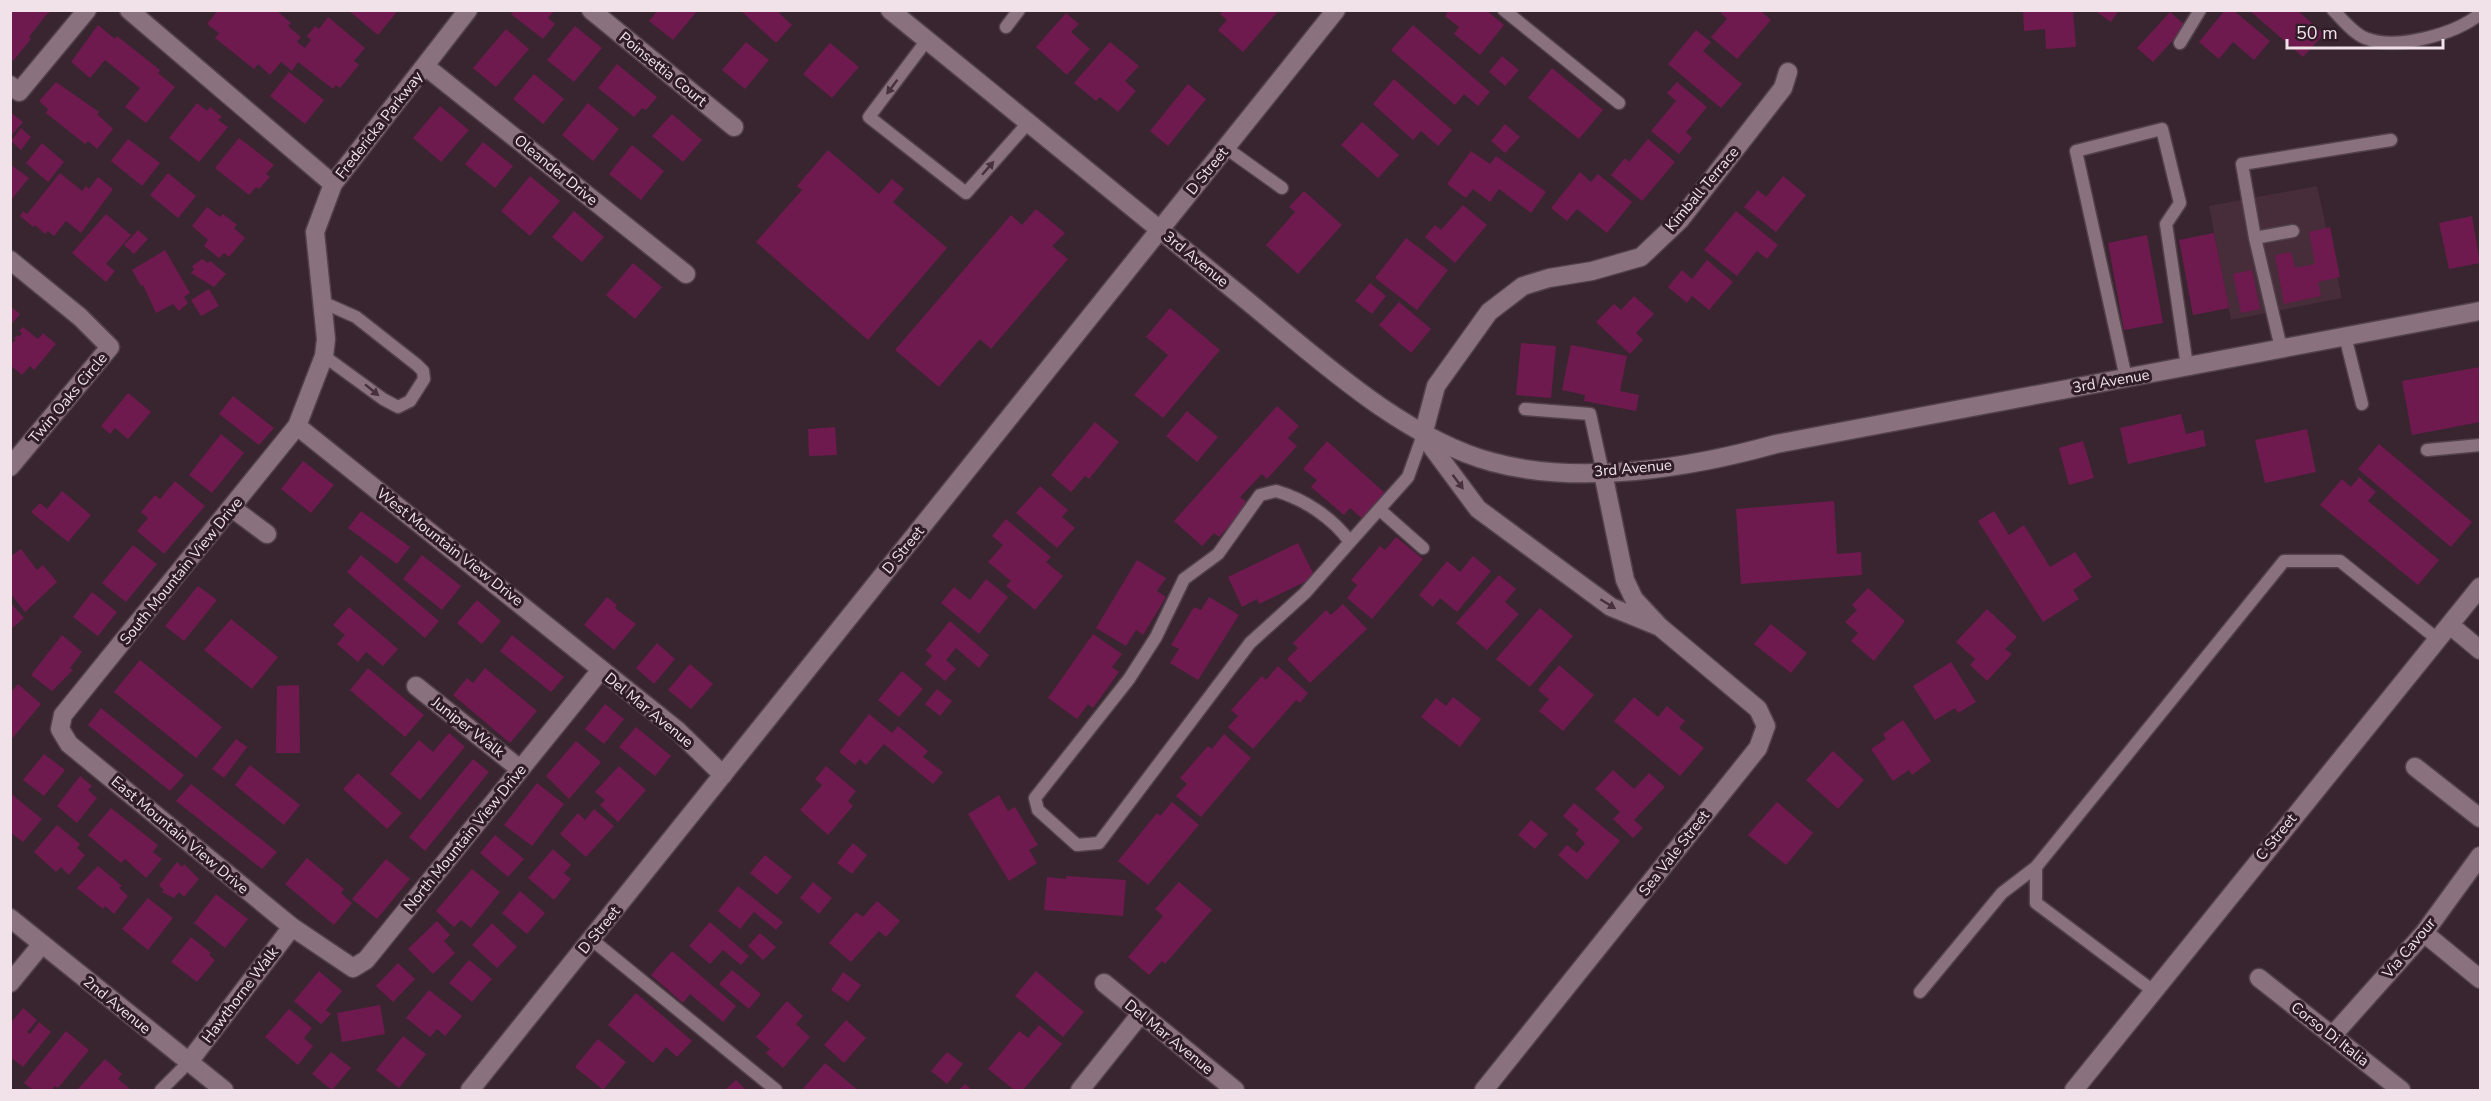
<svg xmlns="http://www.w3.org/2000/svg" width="2491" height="1101" viewBox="0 0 2491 1101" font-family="'Nunito Sans',sans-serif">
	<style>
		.built { fill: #472c3a }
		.building { fill: #6e1a4e }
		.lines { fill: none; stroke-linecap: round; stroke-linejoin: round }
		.lane-casing { stroke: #52414a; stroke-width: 15 }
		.street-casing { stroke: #52414a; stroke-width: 21 }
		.secondary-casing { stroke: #52414a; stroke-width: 21 }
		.lane { stroke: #89717d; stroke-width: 12 }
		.street { stroke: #89717d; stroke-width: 18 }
		.secondary { stroke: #89717d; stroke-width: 18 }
		.oneway { fill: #46313c }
		.labels { text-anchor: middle; stroke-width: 6; stroke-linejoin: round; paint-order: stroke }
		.street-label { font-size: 15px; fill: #f0e2e8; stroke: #2f1c26 }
	</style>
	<rect width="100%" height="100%" fill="#392530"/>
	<!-- built -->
	<path class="built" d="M2317,186L2342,298L2231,320L2209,206Z"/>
	<!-- building -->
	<path class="building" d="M12,10H53L46,15L29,37L31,39L13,61L10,59Z
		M218,10H276L291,23L288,26L301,37L297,42L305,48L311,40L307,36L315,26L319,29L328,17L365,48L354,61L359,65L340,88L336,85L333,89L298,62L292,71L281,62L270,75L258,64L254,69L215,38L219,33L207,24Z
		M348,10H394L396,13L378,35Z
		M514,10H555L548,18L555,24L543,39L511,14Z
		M658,10H698L673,40L649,21Z
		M740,10H781L779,13L792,25L776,43Z
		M1224,10H1279L1243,52L1218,30L1227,20L1220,14Z
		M1449,10H1486L1504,25L1480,55L1454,34L1459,27L1445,16Z
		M1723,10H1760L1771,20L1737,59L1711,37L1727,19L1721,13Z
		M2023,10H2073L2076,47L2046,49L2045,29L2024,31Z
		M2094,10H2119L2111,22Z
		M2225,10H2233L2270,41L2254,60L2233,42L2219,59L2199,42Z
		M2249,10H2297L2324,34L2303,57Z
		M2170,12L2186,26L2153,62L2137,48Z
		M1066,13L1079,24L1071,32L1090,49L1067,75L1036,47Z
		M98,25L115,39L117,36L160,70L158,73L175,87L146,123L125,107L140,88L105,60L90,78L71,62Z
		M1413,25L1490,92L1478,106L1464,94L1455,105L1391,50Z
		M575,26L602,48L574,82L547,60Z
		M506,29L529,49L496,87L473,68Z
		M1696,30L1711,42L1703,51L1742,84L1721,108L1668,64Z
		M746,42L769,60L745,89L722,70Z
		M1110,42L1139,66L1125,81L1136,91L1118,112L1100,97L1096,101L1074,83Z
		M830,43L859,67L832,98L803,74Z
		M1502,56L1519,70L1505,86L1489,72Z
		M617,64L657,97L646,110L642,108L634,117L598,88Z
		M1552,68L1603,110L1579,139L1528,98Z
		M289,72L324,100L305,124L270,96Z
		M534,74L564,99L543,124L513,99Z
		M1394,79L1452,130L1438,146L1421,131L1413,140L1373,104Z
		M56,82L99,112L97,114L113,129L97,149L88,141L85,144L46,113L48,109L39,101Z
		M1677,82L1707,107L1686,132L1692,138L1679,154L1651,131L1676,101L1667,93Z
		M1188,84L1206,99L1168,146L1150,131Z
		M197,103L207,111L210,107L222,117L218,120L228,127L199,162L169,138Z
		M588,103L619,129L593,161L562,135Z
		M440,106L469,130L441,162L413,138Z
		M10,112L23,122L10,137Z
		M672,114L702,140L683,162L652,136Z
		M1362,122L1399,155L1378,178L1341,145Z
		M1505,124L1520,137L1505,153L1491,141Z
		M21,128L31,137L21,150L11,141Z
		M239,138L274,165L266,174L270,177L259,189L256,187L249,195L215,168Z
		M128,139L160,163L142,186L111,161Z
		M1648,139L1675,162L1642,201L1611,175L1625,158L1629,162Z
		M483,142L513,166L495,188L465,164Z
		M42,143L64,162L48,182L26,163Z
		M632,145L664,171L641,200L609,174Z
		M828,150L879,194L892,179L904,189L893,202L947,248L868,340L756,242L802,190L797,186Z
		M1471,151L1490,164L1496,156L1546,192L1531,213L1499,189L1490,202L1473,189L1466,198L1447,184Z
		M10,164L29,178L10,201Z
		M1580,172L1591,182L1598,174L1632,202L1607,233L1577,209L1567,221L1551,208Z
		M60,173L82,191L86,186L89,189L98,177L113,189L81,233L66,221L54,236L48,231L45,234L35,225L33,227L20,216L23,211L27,214Z
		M168,173L196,196L178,218L150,195Z
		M530,176L560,201L530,236L501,211Z
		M1783,176L1806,195L1776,232L1744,207L1758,190L1766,197Z
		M1304,191L1342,225L1298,274L1266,245L1295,212L1289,207Z
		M1463,205L1487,225L1455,263L1425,237L1435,225L1441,230Z
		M207,207L220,217L223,214L237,225L234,228L245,238L229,257L224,253L219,258L204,246L208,240L192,226Z
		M1036,209L1065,233L1052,246L1068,259L991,349L980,339L939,387L895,350L1011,215L1022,225Z
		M574,211L604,237L582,262L552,237Z
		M1736,211L1778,245L1767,259L1757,251L1737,276L1704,250Z
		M106,214L131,235L106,264L115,271L106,282L72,253Z
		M2472,216L2480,263L2449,269L2439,223Z
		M2330,227L2340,277L2318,282L2321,296L2284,304L2275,255L2291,252L2295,268L2315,264L2309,232Z
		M138,230L148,239L134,254L124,245Z
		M2214,233L2229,308L2193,315L2179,240Z
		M2147,235L2163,323L2124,330L2108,243Z
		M1406,238L1448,270L1417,310L1375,278Z
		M165,250L190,293L184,297L188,303L179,311L173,304L156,313L143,285L141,286L132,270Z
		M202,259L208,263L210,261L226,274L214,287L191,273L194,269L192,266Z
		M1707,260L1733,282L1709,310L1692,296L1687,303L1668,287L1682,270L1692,279Z
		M633,263L662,287L635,319L606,295Z
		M2252,270L2260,309L2241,313L2233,274Z
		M1370,283L1386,296L1372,314L1355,301Z
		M209,289L219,306L201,316L191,300Z
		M1634,296L1654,314L1636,333L1643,340L1630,354L1596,322L1614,304L1621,310Z
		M1399,302L1431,329L1411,353L1379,325Z
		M10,306L20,314L10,326Z
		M1170,308L1220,350L1163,418L1134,395L1168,355L1146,337Z
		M23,327L38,339L43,333L56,344L34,370L30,366L22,375L10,365V344L16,340L14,339L17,335L19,337L22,333L19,331Z
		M1521,343L1556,346L1551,398L1516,395Z
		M1571,345L1627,356L1620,391L1639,395L1636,411L1584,401L1585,395L1562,390Z
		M2480,367V422L2412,435L2402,381Z
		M128,393L151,412L128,439L115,428L110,434L101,426Z
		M233,396L274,428L259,445L219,414Z
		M1277,406L1299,426L1288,438L1297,446L1267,479L1262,474L1240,497L1249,504L1219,537L1214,533L1202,546L1174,521Z
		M1187,411L1218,437L1197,462L1166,436Z
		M2181,414L2186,434L2203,430L2206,446L2128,464L2120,428Z
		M1095,422L1119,442L1089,479L1085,476L1071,492L1051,475Z
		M835,427L837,455L809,456L808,429Z
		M2307,429L2316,472L2265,483L2255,440Z
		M221,434L244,453L212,493L189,475Z
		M1327,441L1386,494L1364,520L1350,508L1344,515L1311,487L1317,480L1303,469Z
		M2083,441L2094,478L2069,485L2059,448Z
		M2379,444L2472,522L2451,547L2358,469Z
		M303,461L334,485L311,513L281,489Z
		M2359,477L2376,492L2368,501L2439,560L2418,585L2320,505L2342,479L2351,487Z
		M175,481L205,506L164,554L137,531L148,518L141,512L155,495L160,499Z
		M1040,486L1068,510L1062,517L1075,528L1057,548L1016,513Z
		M62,491L91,515L68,542L31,512L40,503L47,509Z
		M1834,501L1837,554L1861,552L1862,575L1741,584L1736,509Z
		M361,511L410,547L397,564L348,528Z
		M1994,511L2009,535L2024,525L2050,567L2075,552L2092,577L2073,590L2079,599L2043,622L1978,521Z
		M1006,519L1051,557L1046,562L1063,576L1035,610L1006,586L1011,581L988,562L1003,545L992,536Z
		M1396,537L1423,559L1372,619L1347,598L1357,585L1351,580L1380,546L1385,550Z
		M1298,543L1315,577L1259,604L1257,599L1242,607L1228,577Z
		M133,545L157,564L126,602L102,583Z
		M21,549L37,570L43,565L57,582L25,612L10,593L11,556Z
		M361,555L439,621L425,638L347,572Z
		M422,555L461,586L442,610L403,579Z
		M1473,556L1491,571L1457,612L1440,598L1433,607L1419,595L1447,561L1460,572Z
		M1137,560L1166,578L1157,591L1166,597L1143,635L1136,630L1126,646L1096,628Z
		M1499,575L1516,589L1505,602L1519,614L1487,650L1456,623Z
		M986,579L1008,597L979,634L941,603L954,587L970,600Z
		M198,586L217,600L184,641L165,626Z
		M1868,588L1905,621L1874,661L1851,641L1858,633L1845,622L1857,610L1852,605Z
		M92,592L117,612L98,636L73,617Z
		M607,597L617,605L615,608L636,624L614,650L584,625Z
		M1209,597L1239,615L1198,680L1170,663L1179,649L1171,645L1194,607L1201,610Z
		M477,600L501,621L482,644L457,623Z
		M10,602L24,618L10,630Z
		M1343,604L1367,629L1310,683L1287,659L1298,648L1293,643L1326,610L1331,615Z
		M349,607L398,649L383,666L366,652L358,662L337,644L345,635L333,625Z
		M1540,608L1573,636L1530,687L1496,659Z
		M1987,609L2017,637L2005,649L2012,654L1987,681L1970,665L1975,659L1956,642Z
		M231,619L278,657L252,689L204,650Z
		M950,621L989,655L979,668L956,648L946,660L956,669L945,681L925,664L932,656L926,650Z
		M1771,624L1807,653L1791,673L1754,644Z
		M1093,634L1122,654L1112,667L1119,672L1093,708L1088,704L1077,719L1048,698Z
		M62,635L82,652L70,668L73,670L52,691L31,675Z
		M512,635L564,677L551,692L500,651Z
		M657,643L675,659L654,684L636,668Z
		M140,660L222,727L196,758L114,692Z
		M1951,662L1976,702L1958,713L1955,708L1935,720L1913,686Z
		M690,664L713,684L691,709L668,690Z
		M1559,665L1594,695L1563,731L1539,711L1549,699L1538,690Z
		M1278,666L1308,693L1300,703L1296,700L1253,749L1228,727L1238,716L1231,710L1262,676L1266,680Z
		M368,668L424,715L405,737L350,690Z
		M485,668L537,711L510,743L453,695L467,678L473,683Z
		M902,671L923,689L899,717L878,700Z
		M18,684L41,704L10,741V693Z
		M299,685L300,753H276L277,686Z
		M937,689L952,701L940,716L925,704Z
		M1453,697L1481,719L1460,747L1421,717L1436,698L1446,706Z
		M1634,697L1658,717L1667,706L1685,721L1679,728L1704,748L1680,776L1614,721Z
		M605,704L624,719L604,744L585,729Z
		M101,708L184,775L170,791L88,725Z
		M869,714L892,733L898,726L928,751L923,757L943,772L933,784L884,744L866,765L860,759L855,765L839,752Z
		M1903,720L1931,761L1912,775L1909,770L1893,781L1871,749L1886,739L1883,734Z
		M636,727L671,756L655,776L619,747Z
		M449,733L465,747L420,800L390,774L419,740L433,752Z
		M1224,734L1251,758L1201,817L1176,796L1187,784L1180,778L1208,746L1212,749Z
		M236,739L247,747L224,778L212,769Z
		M576,741L601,762L569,799L546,776Z
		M1833,751L1864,780L1838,809L1806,780Z
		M44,754L65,770L44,796L23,780Z
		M473,759L489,772L425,851L409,837Z
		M250,765L300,805L284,825L235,785Z
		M619,766L646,790L618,822L600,805L605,800L595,792Z
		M826,766L856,791L848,801L853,806L828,835L800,810L822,785L815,779Z
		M1613,770L1634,789L1649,773L1665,787L1634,820L1643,828L1633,838L1613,819L1620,812L1595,789Z
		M358,773L402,813L387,829L343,789Z
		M80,776L92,786L88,790L97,798L77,823L57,806Z
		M537,783L564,804L532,846L504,825Z
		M191,784L277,852L262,869L176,801Z
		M10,793L42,819L23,842L10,832Z
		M999,795L1008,811L1015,807L1038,845L1029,850L1037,863L1009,881L968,814Z
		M1172,802L1199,825L1148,885L1118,861L1157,813L1160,816Z
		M1777,802L1813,833L1786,865L1748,835Z
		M1574,803L1620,841L1587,880L1558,855L1567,845L1577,853L1585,843L1575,834L1579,830L1563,816Z
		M111,808L158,845L153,852L162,859L146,878L125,859L121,863L88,835Z
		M594,809L614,826L586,857L560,834L578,813L585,820Z
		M1531,820L1548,834L1535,849L1518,835Z
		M57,825L80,844L77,848L85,855L69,875L61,867L56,872L34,852Z
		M495,835L524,859L508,877L480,853Z
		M853,843L867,855L852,874L837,863Z
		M553,849L571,865L564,873L571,879L554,900L528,878Z
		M765,855L792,877L777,895L750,873Z
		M307,858L344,889L341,893L352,903L334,925L285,884Z
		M386,859L410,879L377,919L352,899Z
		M177,862L182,867L184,864L199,879L184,897L179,892L174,898L162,892L164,890L159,885Z
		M98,866L122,886L119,888L128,896L114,914L105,906L103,909L77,888Z
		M472,869L500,892L471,928L461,920L454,927L436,911Z
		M1066,876L1126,880L1123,916L1044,910L1047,877L1066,879Z
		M813,882L832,898L819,914L800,898Z
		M1179,882L1212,910L1165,964L1162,961L1149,975L1128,957L1163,916L1155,909Z
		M738,886L783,922L776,930L754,912L740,929L718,911Z
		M520,891L545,913L527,934L502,913Z
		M216,894L248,919L225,948L194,923Z
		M148,898L173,918L148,950L122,929Z
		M877,901L900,921L886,937L879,931L851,962L829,943L856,912L863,917Z
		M437,921L450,935L444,941L455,953L433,974L408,949Z
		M710,922L749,956L741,965L723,950L710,964L689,946Z
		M492,923L517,947L497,968L472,945Z
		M760,933L776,947L763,960L748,946Z
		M191,937L211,953L209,955L215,960L197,982L171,962Z
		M672,951L736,1006L723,1022L690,994L683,1003L651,975Z
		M469,960L492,979L472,1002L449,983Z
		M398,963L415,979L393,1002L376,986Z
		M732,970L761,994L749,1009L719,984Z
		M319,971L342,991L326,1010L331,1014L321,1024L294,1001Z
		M1036,971L1084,1012L1063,1037L1015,996Z
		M843,972L861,985L848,1002L831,990Z
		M429,990L462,1016L445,1036L437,1029L430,1037L406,1018Z
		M636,993L692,1041L677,1057L666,1047L653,1063L608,1025Z
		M787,1001L803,1016L796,1024L810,1037L783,1068L766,1053L770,1049L756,1037Z
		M380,1005L385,1034L342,1042L337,1013Z
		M23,1008L37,1020L27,1032L30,1034L39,1022L51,1032L23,1067L10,1057V1024Z
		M289,1009L312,1028L304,1038L313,1046L298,1065L265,1037Z
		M846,1020L866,1038L844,1063L824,1045Z
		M1039,1025L1062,1044L1023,1090H1014L988,1069L1019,1031L1028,1038Z
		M66,1031L89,1050L58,1088L55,1086L52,1090H33L24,1083Z
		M403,1036L426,1054L399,1088L376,1070Z
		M598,1039L626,1062L603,1090L575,1067Z
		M331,1052L351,1068L332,1090L312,1074Z
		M947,1052L963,1064L947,1084L931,1071Z
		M105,1059L122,1074L118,1079L131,1090H77Z
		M825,1063L858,1090H802Z
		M736,1080L746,1090H725Z
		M965,1084L972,1090H959Z"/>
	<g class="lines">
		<!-- lane casing -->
		<g class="lane-casing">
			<path id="lane" d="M1504,10L1619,103
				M2333,10C2342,19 2354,34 2365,38C2396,51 2455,34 2480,14
				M1006,27L1019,10
				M927,40L869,117L966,193L1028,123
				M2180,43L2200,10
				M1226,148L1282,188
				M2255,238L2242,164L2391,140
				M320,301L356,317L417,365L423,371L424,379L410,401L398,407L383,399L324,356
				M2345,336L2362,404
				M2281,348L2255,238L2293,231
				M2126,378L2076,151L2162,129L2180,203L2166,224L2187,366
				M1525,409L1590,414L1603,473
				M2427,450L2480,445
				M1276,491C1304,499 1333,518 1350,542L1305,593L1250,643L1099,843L1077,845L1038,810L1035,798L1129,679L1156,637L1184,579L1218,554L1260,495Z
				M1380,510L1423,548
				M1350,542L1408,477L1423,435
				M591,939L776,1090
				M2152,990L2036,903V867L2284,561H2340L2436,638
				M1920,992L2002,893L2036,867
				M161,1090L188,1063"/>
		</g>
		<!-- street casing -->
		<g class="street-casing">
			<path id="street" d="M129,10L333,184
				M468,10L333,184L315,232L326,339L324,356L297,426L63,715L60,729L69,744L292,927L353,968L366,960L600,671
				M591,10L734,127
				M425,66L686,274
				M10,85L19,92L87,10
				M10,260L80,317L110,347L10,467
				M297,426L677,730L723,775
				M232,508L267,534
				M2450,625L2480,650
				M1660,627L1611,607L1478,509L1423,435L1436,386L1489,312L1523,286L1549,278L1592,271L1641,257L1680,220L1783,88L1788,72
				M416,686L520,769
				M2415,767L2480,818
				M2424,933L2480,979
				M2259,978L2401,1090
				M10,983L42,944
				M1104,983L1235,1090
				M2333,1035L2424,933L2480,856
				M188,1063L292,927
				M1080,1090L1140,1015
				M1484,1090L1758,748L1766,726L1758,709L1660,627L1634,599L1625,580L1603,473"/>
		</g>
		<!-- secondary casing -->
		<g class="secondary-casing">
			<path id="secondary" d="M890,10C1007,104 1123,200 1240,295C1313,354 1400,437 1492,462C1580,486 1690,468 1776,444L2480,311
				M10,918L224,1090
				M470,1090L1336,10
				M2074,1090L2480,587"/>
		</g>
		<!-- lane -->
		<use href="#lane" class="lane"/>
		<!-- street -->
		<use href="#street" class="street"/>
		<!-- secondary -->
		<use href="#secondary" class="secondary"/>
	</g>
	<!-- one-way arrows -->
	<defs><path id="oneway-solid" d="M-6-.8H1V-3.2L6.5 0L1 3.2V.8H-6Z" transform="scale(1.5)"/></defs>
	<g class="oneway">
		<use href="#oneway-solid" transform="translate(892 87) rotate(127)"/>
		<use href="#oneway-solid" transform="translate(988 168) rotate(-49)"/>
		<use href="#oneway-solid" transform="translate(372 390) rotate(39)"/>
		<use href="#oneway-solid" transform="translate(1458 482) rotate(53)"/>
		<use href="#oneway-solid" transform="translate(1608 604) rotate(32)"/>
	</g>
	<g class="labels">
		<!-- street labels -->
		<g class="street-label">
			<text transform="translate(663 69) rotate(39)" y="5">Poinsettia Court</text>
			<text transform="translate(379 125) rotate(-52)" y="5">Fredericka Parkway</text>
			<text transform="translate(556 170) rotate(39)" y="5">Oleander Drive</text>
			<text transform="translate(1207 171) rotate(-51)" y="5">D Street</text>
			<text transform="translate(1702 189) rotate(-50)" y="5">Kimball Terrace</text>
			<text transform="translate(1196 259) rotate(39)" y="5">3rd Avenue</text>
			<text transform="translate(2111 381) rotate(-10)" y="5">3rd Avenue</text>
			<text transform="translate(68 398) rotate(-50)" y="5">Twin Oaks Circle</text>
			<text transform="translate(1633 468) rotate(-5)" y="5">3rd Avenue</text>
			<text transform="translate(450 547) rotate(38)" y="5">West Mountain View Drive</text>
			<text transform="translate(903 550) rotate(-51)" y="5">D Street</text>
			<text transform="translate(181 571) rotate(-51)" y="5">South Mountain View Drive</text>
			<text transform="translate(649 710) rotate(39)" y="5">Del Mar Avenue</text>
			<text transform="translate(468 727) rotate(38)" y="5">Juniper Walk</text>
			<text transform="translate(180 835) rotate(40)" y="5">East Mountain View Drive</text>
			<text transform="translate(2276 837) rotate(-51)" y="5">C Street</text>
			<text transform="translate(465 838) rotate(-51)" y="5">North Mountain View Drive</text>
			<text transform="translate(1674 853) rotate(-52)" y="5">Sea Vale Street</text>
			<text transform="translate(599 930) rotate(-51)" y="5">D Street</text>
			<text transform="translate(2409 948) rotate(-50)" y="5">Via Cavour</text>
			<text transform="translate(240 995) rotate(-53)" y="5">Hawthorne Walk</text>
			<text transform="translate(117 1005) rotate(39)" y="5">2nd Avenue</text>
			<text transform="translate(2330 1034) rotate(38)" y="5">Corso Di Italia</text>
			<text transform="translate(1169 1037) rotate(39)" y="5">Del Mar Avenue</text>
		</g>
	</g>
	<!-- border -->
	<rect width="2491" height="1101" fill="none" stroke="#f0e2e8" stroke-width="24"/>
	<!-- scale -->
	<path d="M2287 39v9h156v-9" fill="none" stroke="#f0e2e8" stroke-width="3"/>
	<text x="2296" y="39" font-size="18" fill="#f0e2e8" stroke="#2f1c26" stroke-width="4.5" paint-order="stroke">50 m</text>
</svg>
